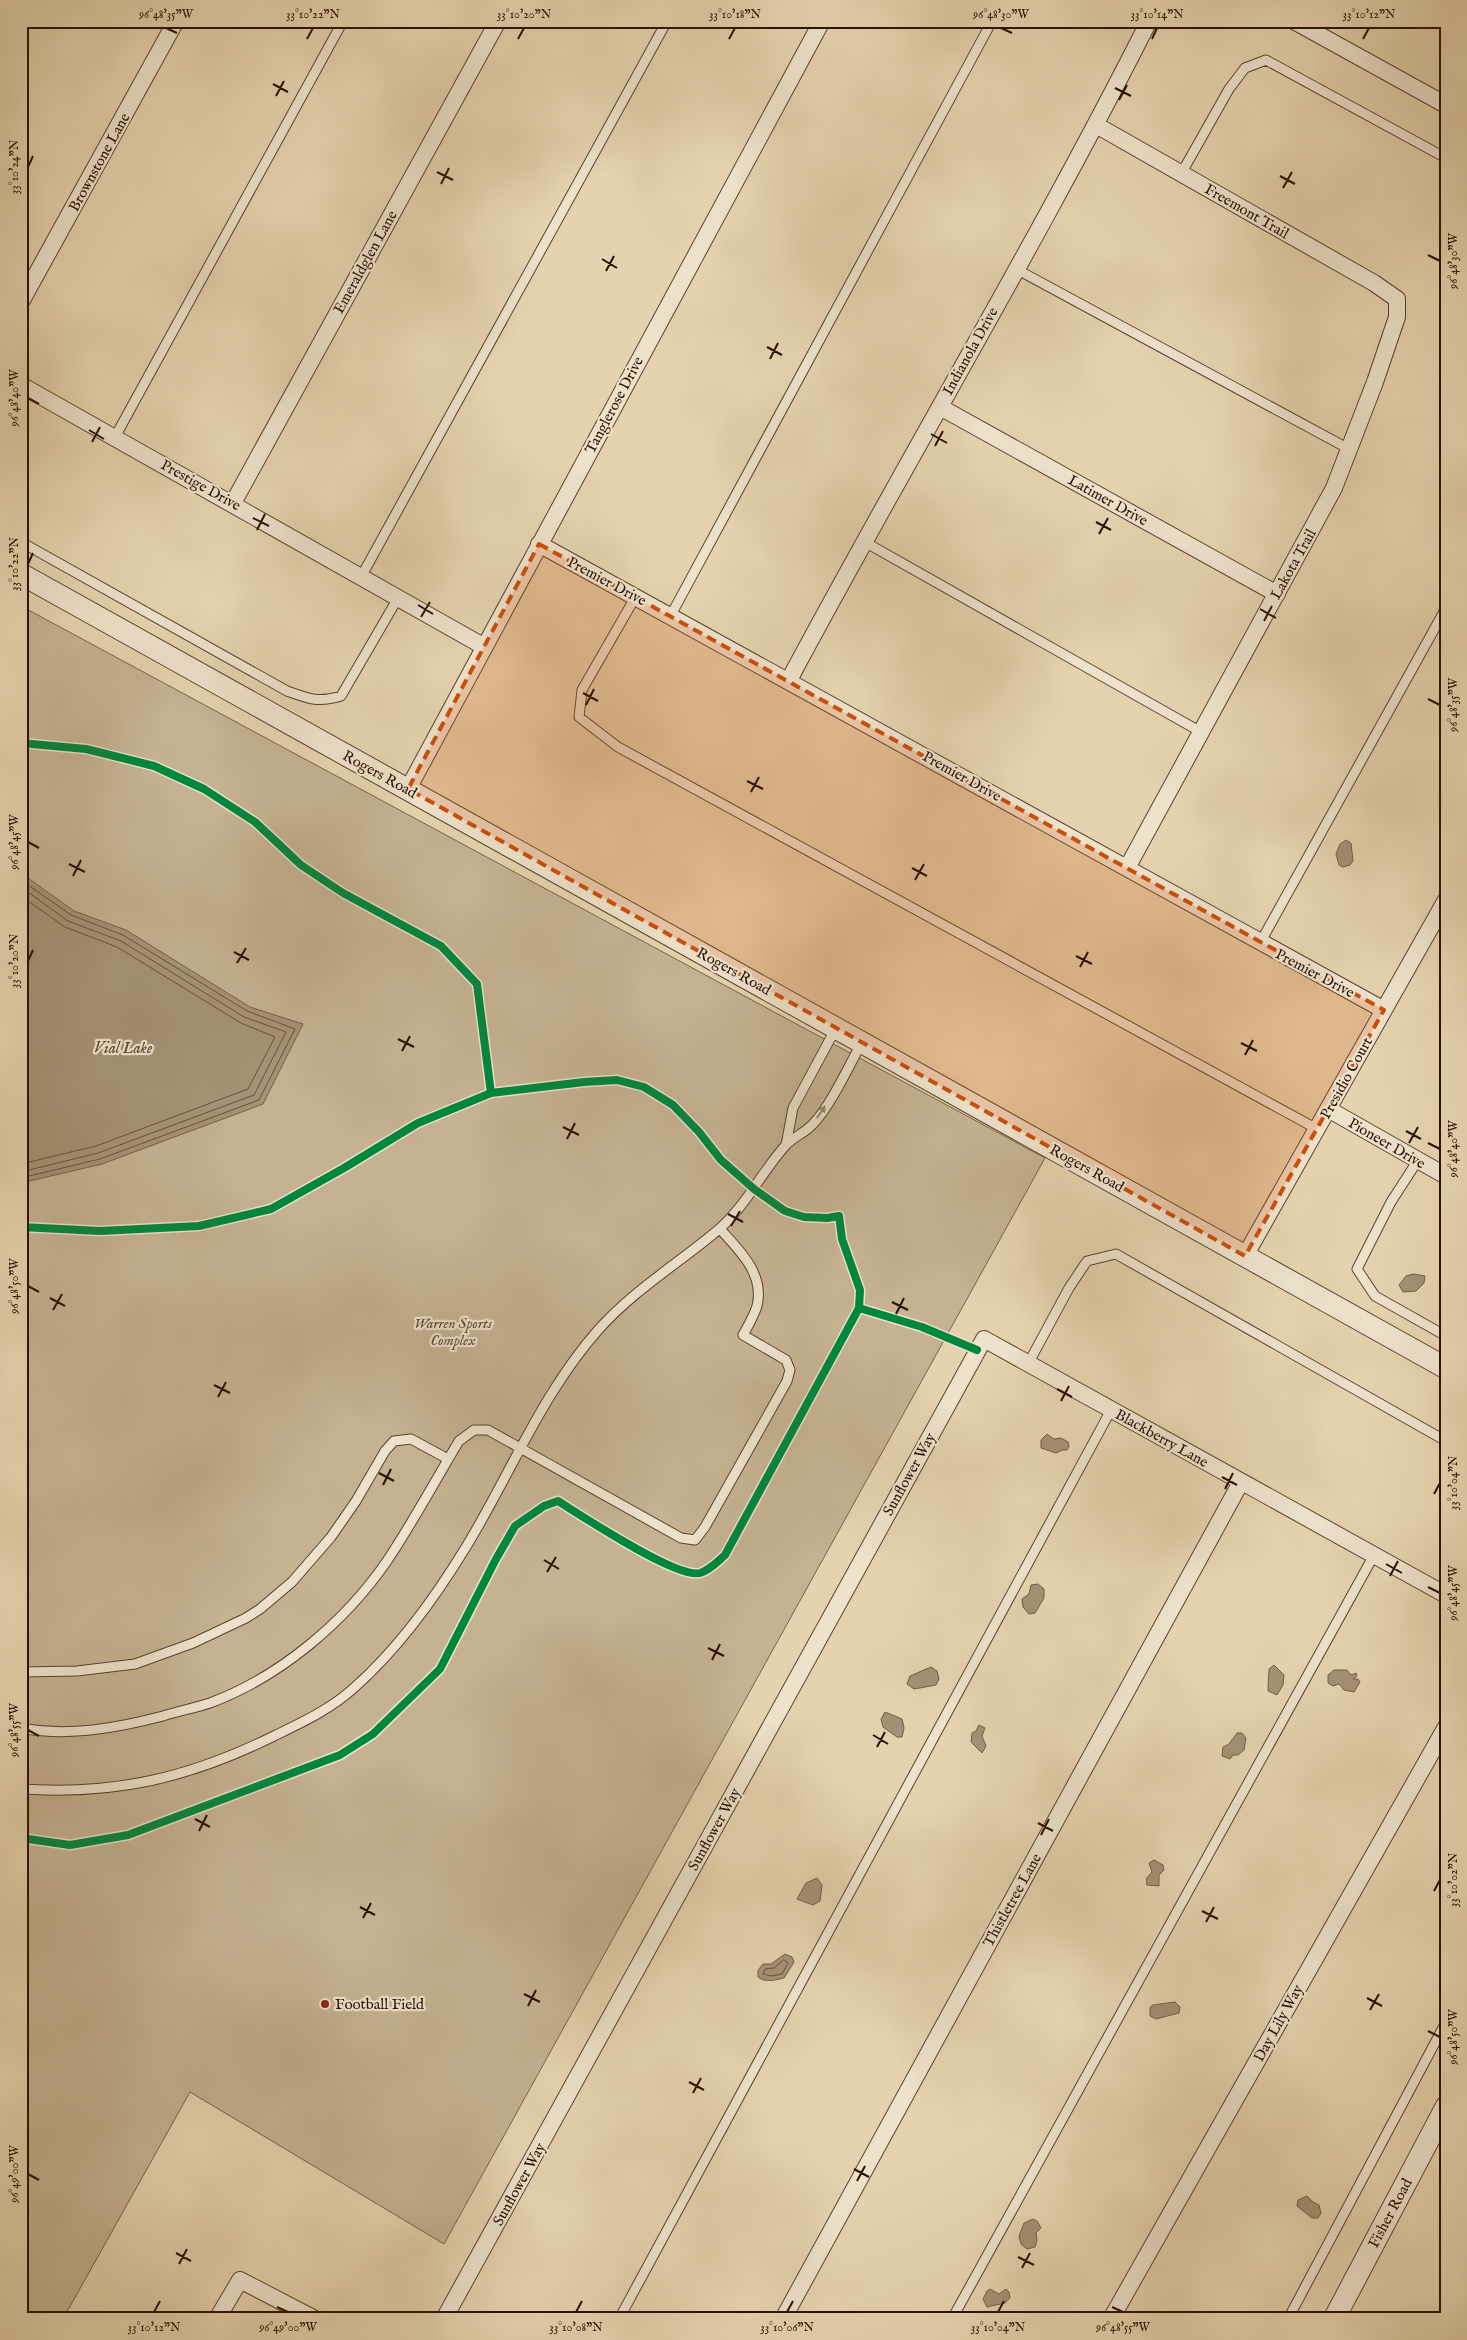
<svg xmlns="http://www.w3.org/2000/svg" width="1467" height="2340" viewBox="0 0 1467 2340" font-family="'IM FELL English',serif">
	<style>
		.green { fill: #c5b292; stroke: #77624a }
		.water { fill: #a59174; stroke: #735e46 }
		.lines { fill: none; stroke-linecap: round; stroke-linejoin: round }
		.shore { stroke: #67513b; stroke-width: 1 }
		.service-casing { stroke: #58422d; stroke-width: 11 }
		.minor-casing { stroke: #58422d; stroke-width: 18 }
		.tertiary-casing { stroke: #58422d; stroke-width: 23 }
		.service { stroke: #eee2cb; stroke-width: 9 }
		.minor { stroke: #eee2cb; stroke-width: 16 }
		.tertiary { stroke: #eee2cb; stroke-width: 21 }
		.cycleway-casing { stroke: #eee2cb; stroke-width: 11 }
		.cycleway { stroke: #00873e; stroke-width: 8 }
		.oneway { fill: #958471 }
		.marked { fill: #cb4e0a; fill-opacity: 0.2; stroke: #cb4e0a; stroke-width: 4; stroke-dasharray: 10 6; stroke-linejoin: round }
		.ticks { fill: none; stroke: #291102; stroke-width: 2 }
		.poi-dot { fill: #8f2418; stroke: #eee2cb; stroke-width: 2 }
		.labels { text-anchor: middle; stroke-width: 4.5; stroke-linejoin: round; paint-order: stroke }
		.street-label { font-size: 15px; fill: #291102; stroke: #eee2cb }
		.park-label { font-size: 15px; font-style: italic; fill: #604934; stroke: #eee2cb }
		.poi-label { font-size: 15px; fill: #291102; stroke: #eee2cb; text-anchor: start }
		.water-label { font-size: 16px; font-style: italic; fill: #5b4430; stroke: #eee2cb }
		.neatline { fill: none; stroke: #291102; stroke-width: 2 }
		.ticks-label { font-size: 12px; text-anchor: middle; fill: #291102 }
	</style>
	<rect width="100%" height="100%" fill="#e5d3af"/>
	<filter id="stains"><feTurbulence type="fractalNoise" baseFrequency=".004" numOctaves="4"/><feColorMatrix values="0 0 0 0 .2 0 0 0 0 .09 0 0 0 0 .02 0 0 0 .5 -.17"/></filter>
	<radialGradient id="worn" r=".72"><stop offset=".6" stop-color="#630" stop-opacity="0"/><stop offset="1" stop-color="#630" stop-opacity=".3"/></radialGradient>
	<!-- green -->
	<path class="green" d="M21,606L1045,1158L444,2244L190,2092L63,2319H21Z"/>
	<!-- water -->
	<path class="water" d="M1346,840L1351,843L1353,861L1350,865L1343,867L1339,865L1336,854L1340,844Z
		M21,873L74,911L126,930L250,1007L303,1024L263,1104L102,1164L21,1183Z
		M1413,1274L1425,1276L1424,1283L1416,1291L1403,1292L1399,1285L1406,1276Z
		M1047,1434L1054,1439L1061,1438L1068,1442L1069,1447L1067,1450H1062L1056,1453L1041,1448V1440Z
		M1038,1584L1044,1589V1598L1035,1613L1029,1614L1023,1607L1022,1599L1029,1594L1031,1585Z
		M1274,1665L1284,1675L1283,1685L1277,1695L1268,1691V1688L1269,1669Z
		M931,1667L937,1671L939,1679L936,1685L914,1689L907,1684L910,1676Z
		M1334,1670H1347L1351,1675L1356,1673L1357,1676L1353,1679H1358L1360,1682L1354,1692L1344,1690L1339,1684L1333,1686L1328,1683V1675Z
		M885,1712L902,1719L904,1728L902,1737H897L883,1727L881,1719Z
		M979,1725L985,1728L982,1736L986,1746L982,1753L971,1742L972,1733L976,1731Z
		M1237,1733H1242L1246,1738L1244,1750L1238,1755H1233L1230,1759L1222,1756L1223,1747L1229,1744Z
		M1154,1860L1163,1865L1164,1870L1159,1875V1886L1147,1885C1145,1877 1148,1877 1152,1872L1149,1863Z
		M817,1878L822,1885L820,1901L813,1905L797,1899L806,1883Z
		M785,1954L792,1957L794,1962L784,1978C776,1980 765,1983 758,1977V1970L763,1964H771Z
		M1175,2002L1180,2007L1179,2013L1156,2019L1150,2016V2007L1153,2005Z
		M1307,2196L1313,2202L1319,2205L1321,2213L1318,2218H1312L1297,2206L1298,2200Z
		M1033,2219L1037,2221L1041,2228L1036,2233L1037,2240L1035,2247L1027,2249L1021,2244L1019,2236L1024,2223Z
		M990,2289L999,2294L1006,2289L1009,2292L1010,2298L1005,2303L987,2307L983,2299L987,2291Z"/>
	<g class="lines">
		<!-- shore -->
		<path class="shore" d="M21,880L71,915L123,935L247,1011L295,1029L259,1100L100,1159L21,1178
			M21,887L68,921L121,941L244,1017L286,1032L254,1095L98,1153L21,1172
			M21,896L65,927L117,947L241,1023L275,1037L248,1089L96,1146L21,1164
			M784,1960L788,1963L782,1974L771,1976L763,1974L765,1969L774,1968Z"/>
		<!-- service casing -->
		<g class="service-casing">
			<path id="service" d="M1181,174L1229,89L1245,68L1266,60L1446,158
				M1016,269L1349,449
				M115,437L343,21
				M863,541L1201,732
				M21,542L287,691C309,699 318,703 341,696L398,598
				M361,577L667,21
				M636,596L582,690L579,717L618,747L1317,1129
				M671,615L992,21
				M1260,943L1446,608
				M786,1145L793,1108L836,1028
				M1418,1160L1391,1202L1357,1269L1375,1296L1446,1336
				M1028,1364L1069,1288L1087,1261L1116,1254L1446,1441
				M21,1672L77,1671L135,1664L193,1643L246,1618L260,1609L292,1582L331,1537L356,1501L385,1451L394,1441L411,1439L448,1459
				M21,1728C69,1737 117,1728 163,1716C178,1711 195,1708 210,1703C280,1677 345,1622 387,1561C413,1522 435,1481 459,1441L474,1430H488L681,1538L695,1540L705,1527L787,1381L790,1370L786,1360L743,1335C748,1326 754,1316 757,1306C765,1274 739,1250 720,1229
				M21,1789C116,1795 189,1778 274,1736C303,1722 331,1709 355,1687C400,1647 435,1598 466,1547C510,1475 542,1393 599,1329C634,1290 679,1263 718,1230C746,1206 761,1173 785,1146C793,1137 805,1133 813,1124C830,1107 850,1064 862,1042
				M619,2319L1111,1410
				M952,2319L1374,1555
				M1288,2319L1446,2022"/>
		</g>
		<!-- minor casing -->
		<g class="minor-casing">
			<path id="minor" d="M1294,21L1446,105
				M1096,125L1374,283L1397,299V317L1375,382L1334,488L1127,868
				M21,302L176,21
				M21,385L483,646
				M940,407L1277,594
				M233,503L498,21
				M539,544L1384,1010
				M789,680C907,459 1036,245 1149,21
				M408,789L822,21
				M1328,1109L1446,1176
				M1245,1256L1446,900
				M217,2319L240,2280L315,2319
				M444,2319L984,1339L1446,1595
				M783,2319L1241,1482
				M1111,2319L1446,1727"/>
		</g>
		<!-- tertiary casing -->
		<g class="tertiary-casing">
			<path id="tertiary" d="M21,574L1446,1368
				M1334,2319L1446,2107"/>
		</g>
		<!-- service -->
		<use href="#service" class="service"/>
		<!-- minor -->
		<use href="#minor" class="minor"/>
		<!-- tertiary -->
		<use href="#tertiary" class="tertiary"/>
		<!-- cycleway casing -->
		<g class="cycleway-casing">
			<path id="cycleway" d="M21,743L86,749L154,766L204,789L255,822L301,865L343,893L441,946L477,984L491,1093
				M21,1227L100,1231L199,1226L271,1209L344,1168L418,1123L491,1093L584,1082L617,1080L644,1087L673,1105L699,1132L721,1160L754,1189L785,1211L804,1217L827,1218L839,1216L842,1239L860,1290L859,1308L725,1555C717,1562 710,1570 700,1573C677,1579 582,1516 558,1501L544,1506L515,1526L496,1559L440,1669L373,1734L340,1755L128,1835L70,1845L21,1838
				M859,1308L922,1327L977,1350"/>
		</g>
		<!-- cycleway -->
		<use href="#cycleway" class="cycleway"/>
	</g>
	<!-- one-way arrows -->
	<defs><path id="oneway-solid" d="M-6-.8H1V-3.2L6.5 0L1 3.2V.8H-6Z" transform="scale(1.25)"/></defs>
	<use class="oneway" href="#oneway-solid" transform="translate(821 1112) rotate(-56)"/>
	<!-- marked area -->
	<path class="marked" d="M539,544L1384,1010L1245,1256L408,789Z"/>
	<!-- ticks -->
	<path class="ticks" d="M166,28L177,33M1001,28L1012,33M307,39L313,28M518,39L524,28M729,39L735,28M1152,39L1157,28M1363,39L1369,28M273,84L288,92M1115,88L1131,96M276,96L284,81M1119,100L1127,85M28,167L33,156M437,172L453,180M1280,176L1295,184M441,184L449,168M1283,188L1292,172M1428,255L1440,261M602,259L617,268M606,271L614,256M767,347L782,355M770,359L778,343M28,398L39,404M89,430L104,439M931,434L947,443M92,442L100,427M935,446L943,431M253,518L269,526M1096,522L1111,530M257,530L265,514M1099,534L1108,518M28,564L33,553M418,605L433,614M1260,609L1276,618M421,617L430,602M1264,621L1272,606M583,693L598,701M1428,699L1440,705M586,705L594,689M747,781L763,789M751,792L759,777M28,842L39,848M69,864L85,872M912,868L927,876M73,876L81,860M915,880L924,864M234,952L249,960M1076,956L1092,964M28,961L33,950M237,963L246,948M1080,967L1088,952M398,1039L414,1047M1241,1043L1257,1051M402,1051L410,1036M1245,1055L1253,1040M563,1127L579,1135M1406,1131L1421,1139M567,1139L575,1123M1409,1143L1418,1127M1428,1143L1440,1149M728,1214L743,1222M731,1226L740,1211M28,1286L39,1292M50,1298L65,1306M892,1302L908,1310M53,1310L62,1294M896,1314L904,1298M214,1385L230,1393M1057,1389L1072,1397M218,1397L226,1382M1061,1401L1069,1386M379,1473L394,1481M1222,1477L1237,1485M383,1485L391,1469M1225,1489L1233,1473M1434,1494L1440,1483M544,1560L559,1569M1386,1564L1402,1573M547,1572L556,1557M1390,1576L1398,1561M1428,1587L1440,1593M708,1648L724,1656M712,1660L720,1644M28,1730L39,1736M873,1735L888,1744M877,1747L885,1732M195,1819L210,1827M1038,1823L1053,1831M199,1831L207,1815M1041,1835L1049,1819M1434,1891L1440,1880M360,1907L375,1915M1202,1911L1218,1919M363,1918L371,1903M1206,1922L1214,1907M524,1994L540,2002M1367,1998L1382,2006M528,2006L536,1990M1370,2010L1379,1994M1428,2031L1440,2037M689,2082L704,2090M693,2093L701,2078M854,2169L869,2177M28,2174L39,2180M857,2181L865,2166M176,2253L191,2261M1018,2257L1034,2265M179,2264L187,2249M1022,2268L1030,2253M277,2307L288,2312M1112,2307L1123,2312M154,2312L160,2301M576,2312L582,2301M787,2312L793,2301M998,2312L1004,2301"/>
	<!-- markers -->
	<circle class="poi-dot" cx="325" cy="2004" r="5"/>
	<g class="labels">
		<!-- street labels -->
		<g class="street-label">
			<text transform="translate(99 162) rotate(-61)" y="5">Brownstone Lane</text>
			<text transform="translate(1247 211) rotate(30)" y="5">Freemont Trail</text>
			<text transform="translate(365 262) rotate(-61)" y="5">Emeraldglen Lane</text>
			<text transform="translate(970 351) rotate(-61)" y="5">Indianola Drive</text>
			<text transform="translate(614 405) rotate(-62)" y="5">Tanglerose Drive</text>
			<text transform="translate(201 485) rotate(29)" y="5">Prestige Drive</text>
			<text transform="translate(1108 500) rotate(29)" y="5">Latimer Drive</text>
			<text transform="translate(1293 564) rotate(-61)" y="5">Lakota Trail</text>
			<text transform="translate(607 581) rotate(28)" y="5">Premier Drive</text>
			<text transform="translate(380 774) rotate(29)" y="5">Rogers Road</text>
			<text transform="translate(962 776) rotate(29)" y="5">Premier Drive</text>
			<text transform="translate(734 971) rotate(29)" y="5">Rogers Road</text>
			<text transform="translate(1315 973) rotate(28)" y="5">Premier Drive</text>
			<text transform="translate(1346 1078) rotate(-61)" y="5">Presidio Court</text>
			<text transform="translate(1387 1143) rotate(30)" y="5">Pioneer Drive</text>
			<text transform="translate(1087 1168) rotate(29)" y="5">Rogers Road</text>
			<text transform="translate(1162 1438) rotate(29)" y="5">Blackberry Lane</text>
			<text transform="translate(909 1474) rotate(-61)" y="5">Sunflower Way</text>
			<text transform="translate(714 1829) rotate(-61)" y="5">Sunflower Way</text>
			<text transform="translate(1012 1900) rotate(-61)" y="5">Thistletree Lane</text>
			<text transform="translate(1278 2023) rotate(-61)" y="5">Day Lily Way</text>
			<text transform="translate(519 2184) rotate(-61)" y="5">Sunflower Way</text>
			<text transform="translate(1390 2213) rotate(-62)" y="5">Fisher Road</text>
		</g>
		<!-- park labels -->
		<g class="park-label">
			<text x="453" y="1328">Warren Sports<tspan x="453" dy="17">Complex</tspan></text>
		</g>
		<!-- poi labels -->
		<g class="poi-label">
			<text x="335" y="2009">Football Field</text>
		</g>
		<!-- water labels -->
		<g class="water-label">
			<text x="123" y="1053">Vial Lake</text>
		</g>
	</g>
	<!-- margin -->
	<rect width="1467" height="2340" fill="none" stroke="#e5d3af" stroke-width="55"/>
	<rect x="28" y="28" width="1412" height="2284" class="neatline"/>
	<g class="ticks-label">
		<text x="166" y="18">96°48'35"W</text>
		<text x="313" y="18">33°10'22"N</text>
		<text x="524" y="18">33°10'20"N</text>
		<text x="735" y="18">33°10'18"N</text>
		<text x="1001" y="18">96°48'30"W</text>
		<text x="1157" y="18">33°10'14"N</text>
		<text x="1369" y="18">33°10'12"N</text>
		<text transform="translate(14 167) rotate(-90)" y="4">33°10'24"N</text>
		<text transform="translate(1453 261) rotate(-90)" y="4">96°48'30"W</text>
		<text transform="translate(14 398) rotate(-90)" y="4">96°48'40"W</text>
		<text transform="translate(14 564) rotate(-90)" y="4">33°10'22"N</text>
		<text transform="translate(1453 705) rotate(-90)" y="4">96°48'35"W</text>
		<text transform="translate(14 842) rotate(-90)" y="4">96°48'45"W</text>
		<text transform="translate(14 961) rotate(-90)" y="4">33°10'20"N</text>
		<text transform="translate(1453 1149) rotate(-90)" y="4">96°48'40"W</text>
		<text transform="translate(14 1286) rotate(-90)" y="4">96°48'50"W</text>
		<text transform="translate(1453 1483) rotate(-90)" y="4">33°10'04"N</text>
		<text transform="translate(1453 1593) rotate(-90)" y="4">96°48'45"W</text>
		<text transform="translate(14 1730) rotate(-90)" y="4">96°48'55"W</text>
		<text transform="translate(1453 1880) rotate(-90)" y="4">33°10'02"N</text>
		<text transform="translate(1453 2037) rotate(-90)" y="4">96°48'50"W</text>
		<text transform="translate(14 2174) rotate(-90)" y="4">96°49'00"W</text>
		<text x="154" y="2331">33°10'12"N</text>
		<text x="288" y="2331">96°49'00"W</text>
		<text x="576" y="2331">33°10'08"N</text>
		<text x="787" y="2331">33°10'06"N</text>
		<text x="998" y="2331">33°10'04"N</text>
		<text x="1123" y="2331">96°48'55"W</text>
	</g>
	<rect width="100%" height="100%" filter="url(#stains)"/>
	<rect width="100%" height="100%" fill="url(#worn)"/>
</svg>
